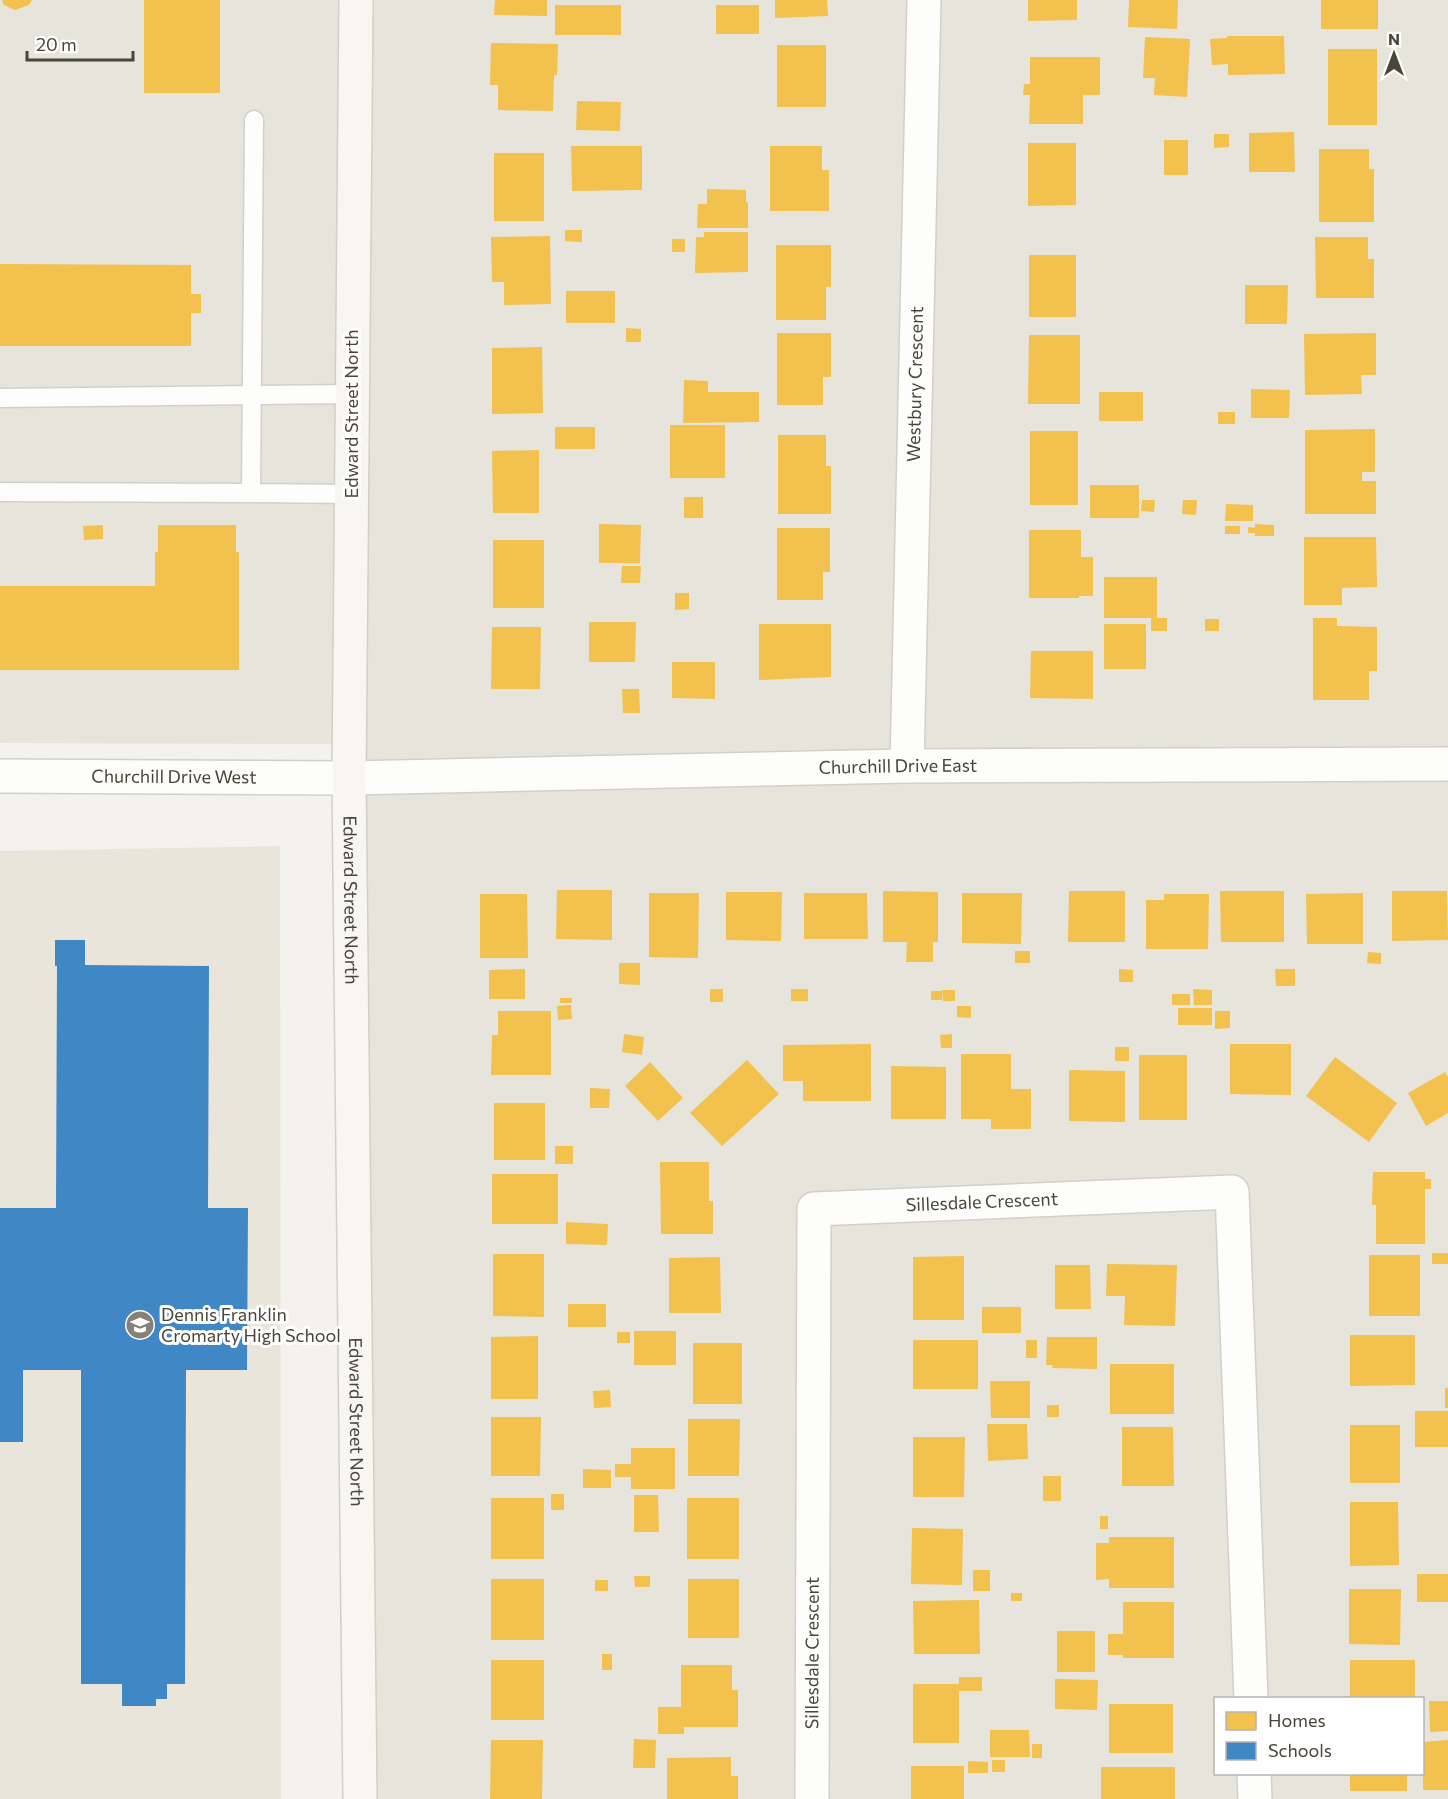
<svg xmlns="http://www.w3.org/2000/svg" width="1448" height="1799" viewBox="0 0 1448 1799" font-family="Commissioner,sans-serif">
	<style>
		.residential { fill: #e7e4dc; fill-rule: evenodd }
		.education { fill: #eae5da }
		.homes { fill: #f2c14e }
		.schools { fill: #3f88c5 }
		.lines { fill: none; stroke-linecap: round; stroke-linejoin: round }
		.service-casing { stroke: #d2d0cb; stroke-width: 21 }
		.minor-casing { stroke: #d2d0cb; stroke-width: 36 }
		.secondary-casing { stroke: #d3cfc5; stroke-width: 36 }
		.service { stroke: #fdfdfc; stroke-width: 18 }
		.minor { stroke: #fdfdfc; stroke-width: 33 }
		.secondary { stroke: #f7f6f1; stroke-width: 33 }
		.labels { text-anchor: middle; stroke-width: 6; stroke-linejoin: round; paint-order: stroke }
		.street-label { font-size: 18px; fill: #4b4439; stroke: #fff }
		.poi-label { font-size: 18px; fill: #4b4439; stroke: #fff; text-anchor: start }
	</style>
	<rect width="100%" height="100%" fill="#f4f2ee"/>
	<!-- residential -->
	<path class="residential" d="M0,0H1448V1799H352L351,744L0,743ZM1216,1698H1422V1774H1216Z"/>
	<!-- education -->
	<path class="education" d="M280,846L281,1799H0V851Z"/>
	<!-- homes -->
	<path class="homes" d="M2,0H32L29,5L15,10L4,5Z
		M144,0H220V93H144Z
		M495,0H547V16L494,15Z
		M775,0H827L828,16L775,18Z
		M1028,0H1077V20L1028,21Z
		M1129,0H1178L1177,29L1128,27Z
		M1321,0H1378V29H1321Z
		M555,5H621V35H555Z
		M716,5H759V34H716Z
		M1227,36H1284L1285,74L1228,75V64L1212,65L1210,39L1227,38Z
		M1145,37L1190,39L1187,97L1154,95L1155,78H1143Z
		M491,43L558,44L557,75H554L553,111L498,110V85H490Z
		M777,45H826V107H777Z
		M1328,49H1377V125H1328Z
		M1030,57H1100V95H1083V124H1029L1030,95H1023L1024,84H1030Z
		M577,101L621,102L620,131L576,130Z
		M1294,132L1295,172H1249V133Z
		M1214,134H1229V147L1214,148Z
		M1164,140H1188V175H1164Z
		M1028,143H1076V205L1028,206Z
		M571,146H642V190L572,191Z
		M770,146H822V170H829V211H770Z
		M1319,149H1369V169H1374V222H1319Z
		M494,153H544V221H494Z
		M707,189L746,190V202H748V228H697L698,204H707Z
		M565,230H582V242L565,241Z
		M704,232H748V272L695,273L696,237H704Z
		M550,236L551,304L504,305V282H492L491,237Z
		M1315,237H1368V259H1374V298H1316Z
		M672,239H685V252H672Z
		M776,245H831V287H826V320H776Z
		M1029,255H1076V317H1029Z
		M0,264L191,265V294H201V313H191V346H0Z
		M1245,285H1288L1287,324H1245Z
		M566,291H615V323H566Z
		M626,328L641,329V342H626Z
		M777,333H831V377H823V405H777Z
		M1376,333V375H1361L1362,394L1305,395L1304,334Z
		M1029,335H1080V404H1028Z
		M542,347L543,413L492,414V348Z
		M684,380L708,381V392H759V422L683,423Z
		M1251,389L1290,390L1289,418H1251Z
		M1099,392H1143V421H1099Z
		M1218,412H1235V424H1218Z
		M670,425H725V478H670Z
		M555,427H595V449H555Z
		M1375,429V472H1362V481H1376V514H1305V430Z
		M1030,431H1078V505H1030Z
		M778,435H826V466H831V514H778Z
		M539,450V513H493L492,451Z
		M1090,485H1139V518H1090Z
		M684,497H703V518H684Z
		M1142,500H1155L1154,512L1141,511Z
		M1183,500H1197L1196,515L1182,514Z
		M1226,504L1253,505V521H1225Z
		M599,524L641,525L640,563H599Z
		M1255,524L1274,525V536H1255V533H1248V527L1255,528Z
		M103,525V539L84,540L83,526Z
		M158,525H236V552H239V670H0V586H155V552H158Z
		M1225,526H1240V534H1225Z
		M777,528H830V572H823V600H777Z
		M1029,530H1081V557H1093V596H1079V598H1029Z
		M1304,537H1376L1377,587L1342,588V605H1304Z
		M493,540H544V608H493Z
		M622,566H641L640,583H621Z
		M1104,577H1157V618H1167V631H1151V618H1104Z
		M675,593H689V609L675,610Z
		M1313,618H1337V626L1377,627V671H1369V700H1313Z
		M1205,619H1219V631H1205Z
		M589,622H636L635,662H589Z
		M759,624H831V677L759,680Z
		M1104,624H1146V669H1104Z
		M492,627H541L540,689H491Z
		M1031,651H1093V699L1030,698Z
		M672,662H715V699L672,698Z
		M622,689H639L640,713H623Z
		M557,890H612V940L556,939Z
		M883,891L938,892V942H933V962H906L907,942H883Z
		M1069,891H1125V942H1068Z
		M1220,891H1284V942H1221Z
		M1392,891H1447L1448,940L1392,941Z
		M726,892H782L781,941L726,940Z
		M649,893H699L698,958L649,957Z
		M804,893H867L868,939H804Z
		M962,893H1022L1021,944L962,943Z
		M1363,893V944H1307L1306,894Z
		M480,894H527L528,958H480Z
		M1164,894H1209L1208,949H1146V900H1164Z
		M1015,951H1030V963H1015Z
		M1368,952L1381,953V964L1367,963Z
		M619,963H640V985L619,984Z
		M525,969V999H489V970Z
		M1119,969L1133,970V982H1119Z
		M1275,969H1295V986H1276Z
		M710,989H723V1002H710Z
		M791,989H808V1001H791Z
		M1193,989L1212,990V1005H1194Z
		M942,990H955V1001H943Z
		M931,991H942V1000H931Z
		M1172,994H1190V1005H1172Z
		M560,998H572V1003H560Z
		M571,1005L572,1019L558,1020L557,1006Z
		M957,1006H971V1018L957,1017Z
		M1178,1008H1212V1025H1178Z
		M498,1011H551V1075H491L492,1035H498Z
		M1215,1011H1230V1028L1215,1029Z
		M624,1034L644,1037L642,1055L622,1052Z
		M952,1034V1048H941L940,1035Z
		M871,1044V1101H803V1081H783V1045Z
		M1230,1044H1291V1095L1230,1094Z
		M1115,1047H1129V1061H1115Z
		M961,1054H1011V1089H1031V1129H991V1119H961Z
		M1139,1055H1187V1120H1139Z
		M1335,1057L1397,1103L1369,1142L1306,1096Z
		M747,1060L779,1094L722,1146L690,1113Z
		M650,1062L683,1098L658,1121L625,1086Z
		M891,1066L946,1067V1119H891Z
		M1069,1070L1125,1071V1122L1069,1121Z
		M1445,1072L1448,1077V1113L1426,1126L1408,1093Z
		M590,1088L610,1089L609,1108H590Z
		M494,1103H545V1160H494Z
		M555,1146H573V1164H555Z
		M660,1162H709V1201H713V1234H661Z
		M1373,1172H1425V1179H1431V1189H1425V1244H1376V1205H1372Z
		M492,1174H558V1224H492Z
		M566,1222L608,1224L607,1245L566,1244Z
		M1432,1253H1448V1264H1432Z
		M493,1254H544V1317L493,1316Z
		M1369,1255H1420V1316H1369Z
		M964,1256V1320H913V1257Z
		M720,1257L721,1313H669V1258Z
		M1107,1264L1177,1265L1175,1326L1124,1325L1125,1296H1106Z
		M1055,1265H1090L1091,1309H1055Z
		M568,1304H606V1327H568Z
		M982,1307H1021V1333H982Z
		M634,1331H676V1365H634Z
		M617,1332H630V1343H617Z
		M1350,1335H1415V1385L1350,1386Z
		M538,1336V1399H491V1337Z
		M1047,1337H1097V1369L1052,1368L1053,1365H1046Z
		M913,1340H978V1389H913Z
		M1026,1340H1037V1358H1026Z
		M693,1343H742V1404H693Z
		M1110,1364H1174V1414H1110Z
		M990,1381H1030V1418H991Z
		M1445,1388H1448V1408H1445Z
		M610,1390L611,1407L594,1408L593,1391Z
		M1047,1405H1059V1417H1047Z
		M1415,1411H1448V1447H1415Z
		M491,1417H541L540,1476H491Z
		M688,1419H740L739,1476H688Z
		M987,1424H1027L1028,1459L988,1461Z
		M1350,1425H1400V1483H1350Z
		M1122,1427H1173L1174,1486H1122Z
		M913,1437H965L964,1497H913Z
		M631,1448H675V1489H631V1477H615V1464H631Z
		M583,1469L611,1470V1488H583Z
		M1043,1476H1061V1501H1043Z
		M551,1494H564V1510H551Z
		M634,1495H658L659,1532H634Z
		M491,1498H544V1559H491Z
		M687,1498H739V1559H687Z
		M1350,1502H1398L1399,1565L1350,1566Z
		M1100,1516H1108V1529H1100Z
		M912,1528L963,1529L962,1585L911,1584Z
		M1109,1537H1174V1588H1109V1579L1096,1580V1543H1109Z
		M973,1570H990V1591H973Z
		M1417,1574H1448V1602H1417Z
		M634,1576H650V1587H635Z
		M491,1579H544V1640H491Z
		M688,1579H739V1638H688Z
		M595,1580H608V1591H595Z
		M1349,1589H1401L1400,1645L1349,1644Z
		M1011,1593H1022V1601H1011Z
		M979,1600L980,1654H914L913,1601Z
		M1123,1602H1174V1658H1123V1655H1108V1634H1123Z
		M1057,1631H1095V1672H1057Z
		M602,1654H612V1670H602Z
		M491,1660H544V1720H491Z
		M1350,1660H1415V1698H1350Z
		M681,1665H732V1690H738V1727H684V1734H658V1707H681Z
		M959,1677H982V1691H959V1743H913V1684H959Z
		M1055,1679L1098,1680L1097,1710L1055,1709Z
		M1429,1701H1448V1731L1430,1732Z
		M1109,1704H1173V1753H1109Z
		M990,1730H1029L1030,1757H990Z
		M634,1739L656,1740L655,1768H633Z
		M491,1740H543L542,1799H490Z
		M1448,1740V1790H1423V1742Z
		M1032,1744H1042V1758H1032Z
		M731,1757V1776H738V1799H667V1758Z
		M992,1760H1005V1772H992Z
		M968,1761L988,1762V1773H968Z
		M911,1766H964V1799H911Z
		M1101,1767H1175V1799H1101Z
		M1350,1774H1407V1791H1350Z"/>
	<!-- schools -->
	<path class="schools" d="M55,940H85V965L209,966L208,1208H248L247,1370H186L185,1684H167V1699H156V1706H122V1684H81V1370H23V1442H0V1208H56L57,966H55Z"/>
	<g class="lines">
		<!-- service casing -->
		<g class="service-casing">
			<path id="service" d="M254,120L251,493L351,494
				M0,398L353,394
				M0,492L251,493"/>
		</g>
		<!-- minor casing -->
		<g class="minor-casing">
			<g id="minor">
				<path id="s1" d="M907,766L924,0"/>
				<path id="s2" d="M0,776L349,778L907,766L1448,764"/>
				<path d="M1254,1774L1255,1799"/>
				<path id="s3" d="M812,1799L814,1209L1232,1192L1251,1698"/>
			</g>
		</g>
		<!-- secondary casing -->
		<g class="secondary-casing">
			<g id="secondary">
				<path id="s4" d="M356,0L349,778L360,1799"/>
			</g>
		</g>
		<!-- service -->
		<use href="#service" class="service"/>
		<!-- minor -->
		<use href="#minor" class="minor"/>
		<!-- secondary -->
		<use href="#secondary" class="secondary"/>
	</g>
	<!-- icons -->
	<defs>
		<g id="school-disc" transform="scale(1.5)"><circle r="9.5" fill="#868178" stroke="#fff"/><path d="M0-5L7-2L0 1L-7-2ZM-4 1L0 2.5L4 1V4Q0 6-4 4Z" fill="#fff"/></g>
	</defs>
	<g fill-rule="evenodd">
		<use href="#school-disc" x="140" y="1325"/>
	</g>
	<g class="labels">
		<!-- street labels -->
		<g class="street-label">
			<text dy="6" stroke="none"><textPath href="#s1" startOffset="382">Westbury Crescent</textPath></text>
			<text transform="translate(352 414) rotate(-90)" y="6">Edward Street North</text>
			<text dy="6" stroke="none"><textPath href="#s2" startOffset="898">Churchill Drive East</textPath></text>
			<text dy="6" stroke="none"><textPath href="#s2" startOffset="174">Churchill Drive West</textPath></text>
			<text dy="6" stroke="none"><textPath href="#s4" startOffset="900">Edward Street North</textPath></text>
			<text dy="6" stroke="none"><textPath href="#s3" startOffset="758">Sillesdale Crescent</textPath></text>
			<text dy="6" stroke="none"><textPath href="#s4" startOffset="1422">Edward Street North</textPath></text>
			<text dy="6" stroke="none"><textPath href="#s3" startOffset="146">Sillesdale Crescent</textPath></text>
		</g>
		<!-- poi labels -->
		<g class="poi-label">
			<text x="161" y="1321">Dennis Franklin<tspan x="161" dy="21">Cromarty High School</tspan></text>
		</g>
	</g>
	<!-- legend -->
	<rect x="1214" y="1697" width="210" height="78" fill="#ffffff" stroke="#b7b4b0" stroke-width="1.5"/>
	<rect x="1226" y="1712" width="30" height="18" fill="#f2c14e" stroke="#b7b4b0" stroke-width="1.5"/>
	<text x="1268" y="1727" font-size="18" fill="#4b4439">Homes</text>
	<rect x="1226" y="1742" width="30" height="18" fill="#3f88c5" stroke="#b7b4b0" stroke-width="1.5"/>
	<text x="1268" y="1757" font-size="18" fill="#4b4439">Schools</text>
	<!-- north arrow -->
	<g transform="translate(1394 54)" stroke="#ffffff" stroke-width="4.5" paint-order="stroke">
	<path d="M0-4.5L10 22L0 15L-10 22Z" fill="#4b4439"/>
	<text y="-9" font-size="16" font-weight="bold" text-anchor="middle" fill="#4b4439">N</text>
	</g>
	<!-- scale -->
	<path d="M27 51v9h106v-9" fill="none" stroke="#4b4439" stroke-width="3"/>
	<text x="36" y="51" font-size="18" fill="#4b4439" stroke="#ffffff" stroke-width="4.5" paint-order="stroke">20 m</text>
</svg>
